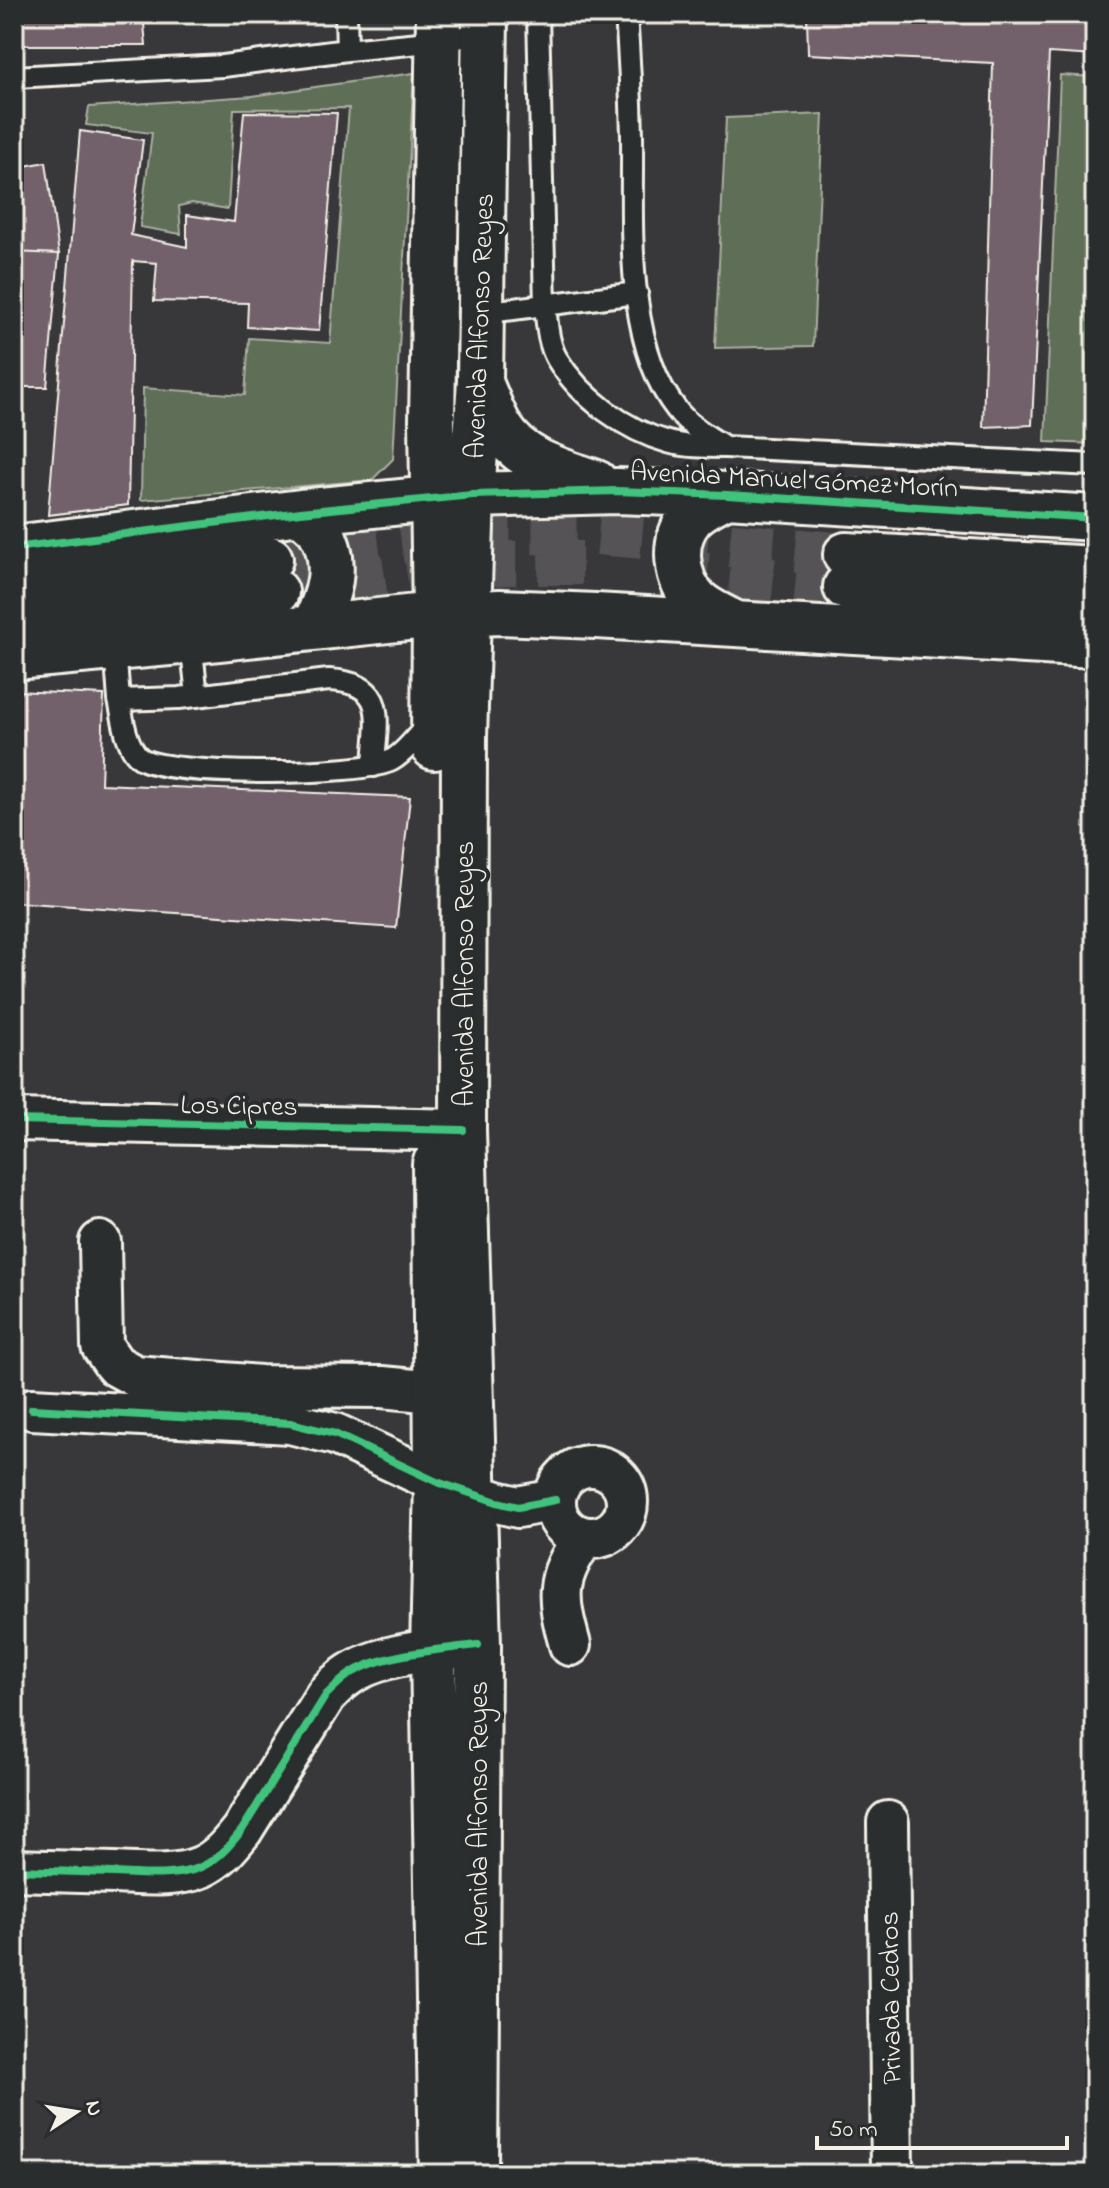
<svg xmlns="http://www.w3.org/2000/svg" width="1109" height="2188" viewBox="0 0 1109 2188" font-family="'Indie Flower',sans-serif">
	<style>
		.green { fill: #5f6e57; stroke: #aab0a0; stroke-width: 2 }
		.building { fill: #72616b; stroke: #f4f1e8; stroke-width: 2 }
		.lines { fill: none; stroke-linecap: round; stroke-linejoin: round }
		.secondary-tunnel { stroke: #545354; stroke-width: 44; stroke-dasharray: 44 22; stroke-linecap: butt }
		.lane-casing { stroke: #f4f1e8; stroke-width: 26 }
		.street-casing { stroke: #f4f1e8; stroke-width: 46 }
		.secondary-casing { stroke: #f4f1e8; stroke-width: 50 }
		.lane { stroke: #2a2d2e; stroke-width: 20 }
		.street { stroke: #2a2d2e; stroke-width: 40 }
		.secondary { stroke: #2a2d2e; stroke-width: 44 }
		.cycleway-casing { stroke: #2a2d2e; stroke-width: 13 }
		.cycleway { stroke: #40c37c; stroke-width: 8 }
		.labels { text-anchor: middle; stroke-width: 8; stroke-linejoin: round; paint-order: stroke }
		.street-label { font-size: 28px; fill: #f4f1e8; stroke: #2a2d2e }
	</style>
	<rect width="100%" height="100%" fill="#38373a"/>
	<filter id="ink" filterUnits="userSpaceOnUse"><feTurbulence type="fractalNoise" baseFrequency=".0125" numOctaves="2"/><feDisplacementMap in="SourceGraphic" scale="16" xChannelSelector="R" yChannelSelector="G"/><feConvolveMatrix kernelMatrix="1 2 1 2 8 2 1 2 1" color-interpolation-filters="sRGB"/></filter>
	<g filter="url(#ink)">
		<!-- green -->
		<path class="green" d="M414,73L393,459L372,480L141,500L143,388L245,395L249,338L330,343L349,108L234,109L228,209L192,203L179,206L181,234L140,227L152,133L86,125L89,107L252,96Z
			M1060,75L1095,77V444L1045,442Z
			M823,114L813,346L715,348L726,118Z"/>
		<!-- building -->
		<path class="building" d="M14,14H143L146,45H14Z
			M807,14H1095V56L1049,53L1032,425L983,427L993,63L808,54Z
			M244,112L337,113L319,331L247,327L248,303L154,301L157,263L133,261L128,505L48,515L80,131L143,140L131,235L187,247V215L234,222Z
			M46,162L59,254L14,252V168Z
			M14,252L59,254L47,387H14Z
			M14,691L104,695L101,784L410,797L396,928L14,902Z"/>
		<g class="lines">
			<!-- secondary-tunnel -->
			<path class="secondary-tunnel" d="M270,559L405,541L506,532L598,533L846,555
				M664,570L846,587
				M276,592L411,573L506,563H584"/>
			<!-- lane casing -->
			<g class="lane-casing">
				<path id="lane" d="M346,14L347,50
					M538,14L545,306C547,323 548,344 557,359C581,398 625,430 668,442C686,447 705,447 723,447
					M626,14C629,55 631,95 632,136C633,218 623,343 677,410C689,426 708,436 725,447L1095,465
					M14,77L223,66L347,50L440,41L486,33
					M482,313L637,293
					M191,641L197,696
					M115,648L119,700L179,698L329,680C390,683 376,720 374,766
					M119,700C123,717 125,744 139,757C161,777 364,776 392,760C407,751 419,734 430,721"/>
			</g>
			<!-- street casing -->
			<g class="street-casing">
				<path id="street" d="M14,1120L463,1130
					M100,1242L102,1346L115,1365L135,1376L261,1386L382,1387L467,1395
					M32,1409L290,1423L335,1434L437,1482L497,1502L518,1507L555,1500
					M555 1502a36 36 0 1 1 72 0a36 36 0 1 1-72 0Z
					M570,1645C557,1598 554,1579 584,1538
					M888,1822L892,2174
					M14,1870C47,1871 81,1872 114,1873C142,1874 175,1878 201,1867C219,1859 230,1845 242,1830L326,1695C333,1687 341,1680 350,1674C379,1655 429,1650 463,1647"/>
			</g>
			<!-- secondary casing -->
			<g class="secondary-casing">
				<path id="secondary" d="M480,383C487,398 492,415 501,429C521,462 562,471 596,483
					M727,495C715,501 699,508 690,519C671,542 676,580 696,600C705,610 721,616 733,623
					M301,512C307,518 315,523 320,530C340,563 329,597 313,628
					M14,548L301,512L472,495L617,491L727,495L1095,518
					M846,555L1095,569
					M14,587L270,559
					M846,587L1095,602
					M14,622L131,613L276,592
					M14,657L191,641L435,615L500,612L596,616L1095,645
					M434,747L435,615L432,420L439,14
					M435,1164L437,1482L433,1650L442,2174
					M475,2174L478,1645L463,1130L464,737L472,495L480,381L485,14"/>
			</g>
			<!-- lane -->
			<use href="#lane" class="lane"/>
			<!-- street -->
			<use href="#street" class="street"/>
			<!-- secondary -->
			<use href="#secondary" class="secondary"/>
			<!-- cycleway casing -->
			<g class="cycleway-casing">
				<path id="cycleway" d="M14,548L301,512L472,495L617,491L727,495L1095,518
					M14,1120L463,1130
					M32,1409L290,1423L335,1434L437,1482L497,1502L518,1507L555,1500
					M14,1870C47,1871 81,1872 114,1873C142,1874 175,1878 201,1867C219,1859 230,1845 242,1830L326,1695C333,1688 341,1680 350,1674C381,1654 441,1649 478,1645"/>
			</g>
			<!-- cycleway -->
			<use href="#cycleway" class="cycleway"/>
		</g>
	</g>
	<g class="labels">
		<!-- street labels -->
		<g class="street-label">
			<text transform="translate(478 326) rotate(-88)" y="10">Avenida Alfonso Reyes</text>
			<text transform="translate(794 478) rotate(3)" y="10">Avenida Manuel Gómez Morín</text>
			<text transform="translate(463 974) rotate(-90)" y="10">Avenida Alfonso Reyes</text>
			<text transform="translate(239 1104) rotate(1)" y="10">Los Cipres</text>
			<text transform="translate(477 1814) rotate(-90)" y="10">Avenida Alfonso Reyes</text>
			<text transform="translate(889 1998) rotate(-91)" y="10">Privada Cedros</text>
		</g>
	</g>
	<!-- margin -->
	<rect width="1109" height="2188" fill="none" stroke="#2a2d2e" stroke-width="48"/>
	<rect x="24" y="24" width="1061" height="2140" fill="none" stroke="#f4f1e8" stroke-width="3" filter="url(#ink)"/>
	<!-- north arrow -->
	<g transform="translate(76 2112) rotate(78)" stroke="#2a2d2e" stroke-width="6" paint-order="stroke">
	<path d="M0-6L14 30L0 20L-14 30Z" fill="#f4f1e8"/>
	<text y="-12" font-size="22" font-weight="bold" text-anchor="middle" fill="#f4f1e8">N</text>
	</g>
	<!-- scale -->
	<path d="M817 2136v12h250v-12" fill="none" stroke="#f4f1e8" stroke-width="4"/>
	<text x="829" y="2136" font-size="24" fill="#f4f1e8" stroke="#2a2d2e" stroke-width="6" paint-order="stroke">50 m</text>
</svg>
